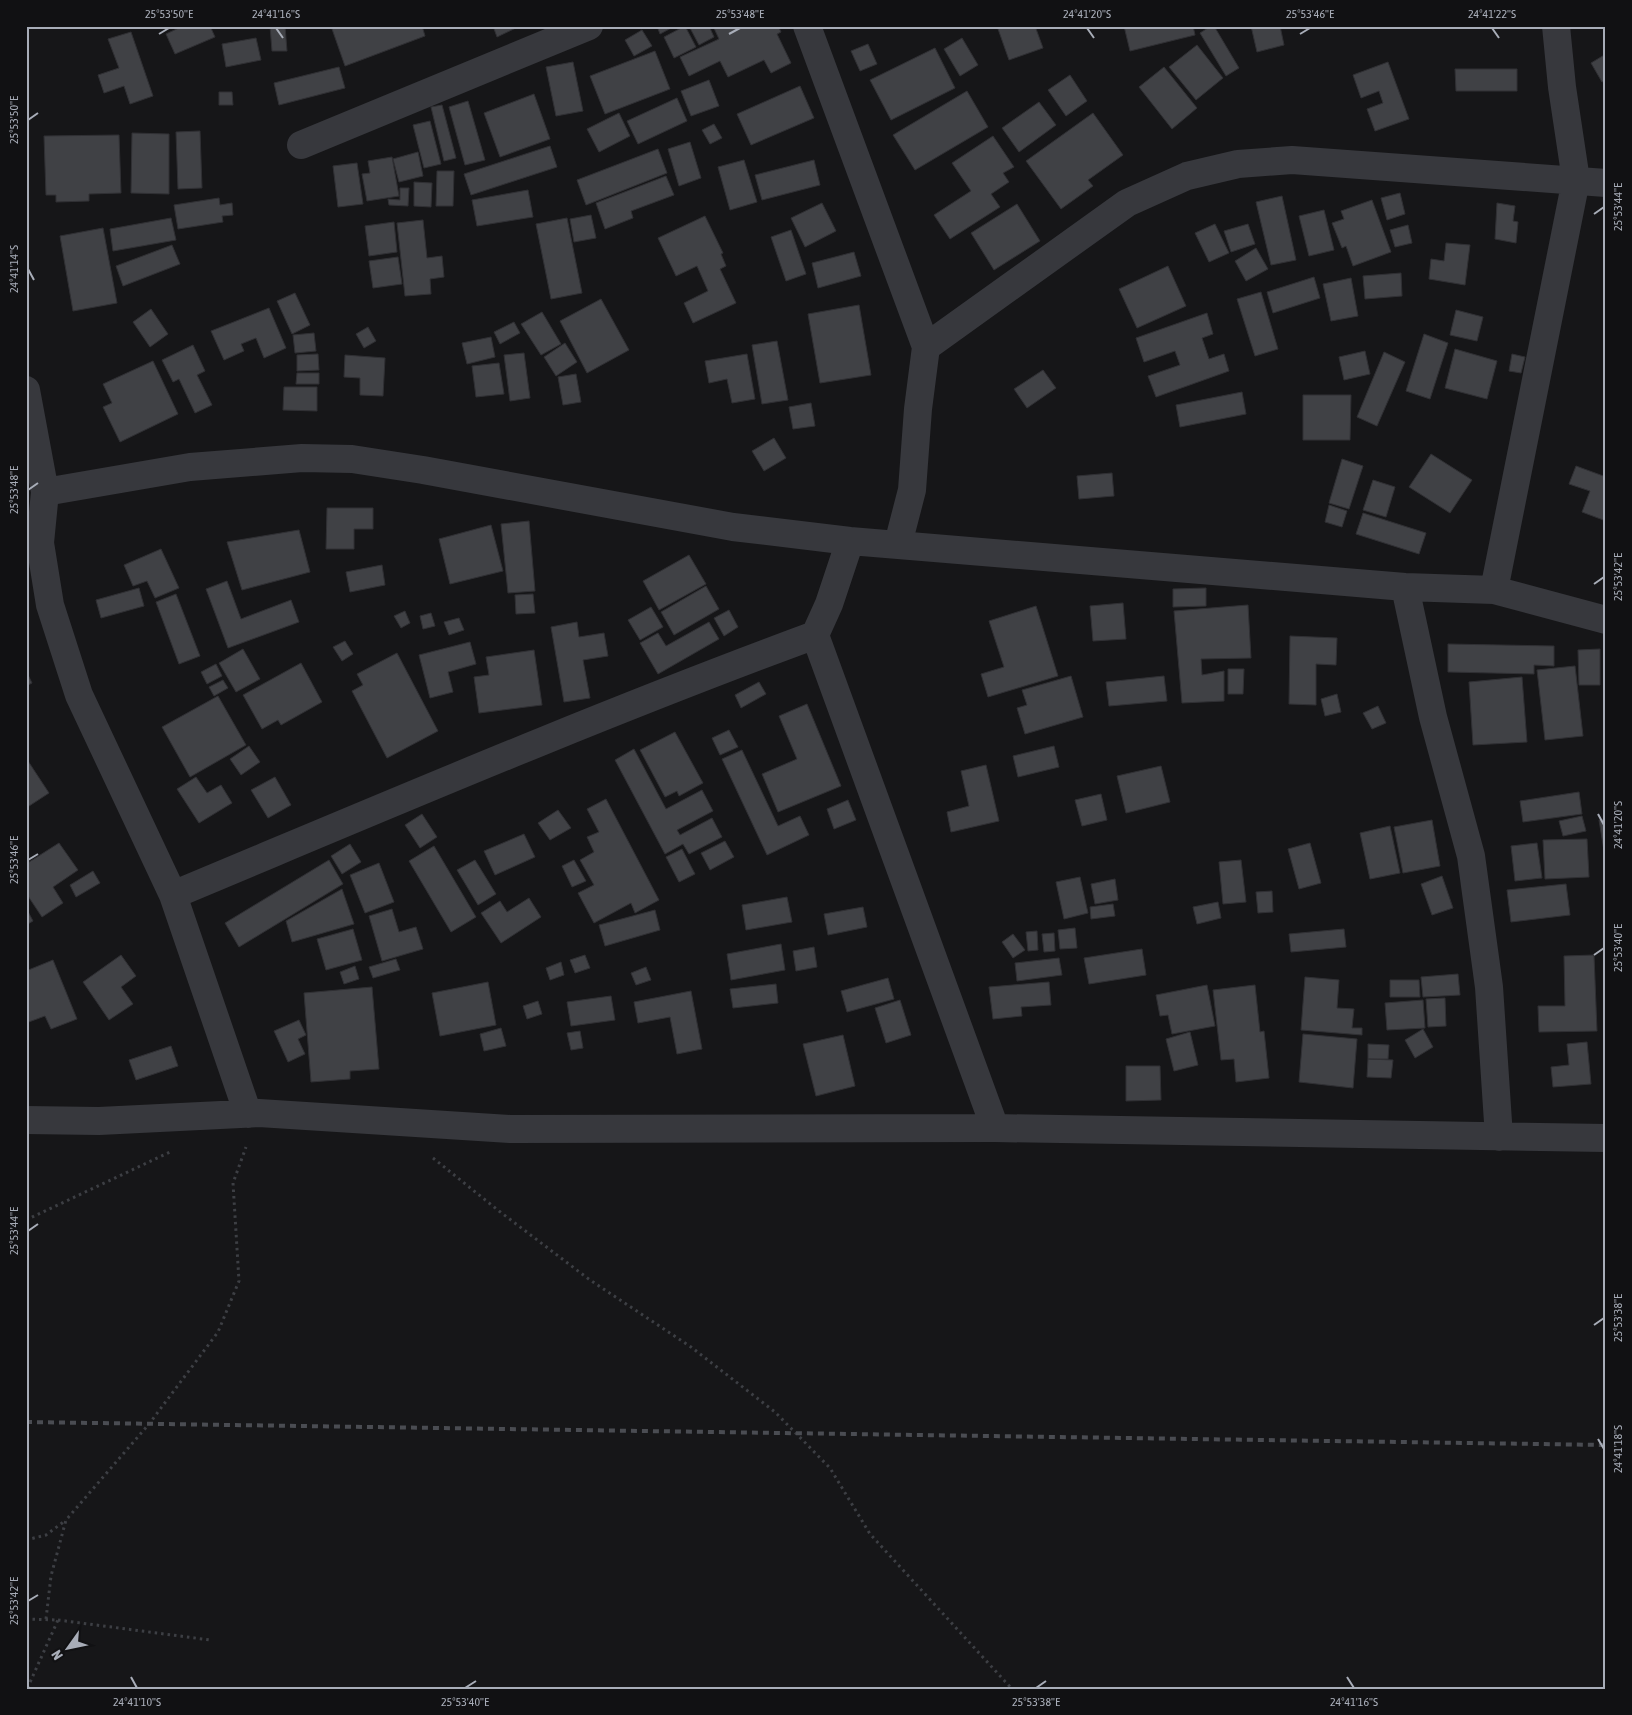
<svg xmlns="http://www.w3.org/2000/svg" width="1632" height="1715" viewBox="0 0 1632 1715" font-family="'Asap Condensed',sans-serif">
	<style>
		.building { fill: #404145; stroke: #303034 }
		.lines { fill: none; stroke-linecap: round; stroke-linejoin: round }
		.path { stroke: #3d3f44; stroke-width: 3; stroke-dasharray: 2.5 4; stroke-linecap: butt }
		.street { stroke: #37383d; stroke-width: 28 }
		.rail { stroke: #4a4c52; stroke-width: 4; stroke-dasharray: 6 5; stroke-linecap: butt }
		.ticks { fill: none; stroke: #a8adb8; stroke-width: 2 }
		.neatline { fill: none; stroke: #a8adb8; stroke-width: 2 }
		.ticks-label { font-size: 12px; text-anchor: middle; fill: #a8adb8 }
	</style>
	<rect width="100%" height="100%" fill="#161618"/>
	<!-- building -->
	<path class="building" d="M183,26H210L215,37L175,54L166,34Z
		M270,26H285L287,51H272Z
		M331,26H422L425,36L345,66Z
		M493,26H520L497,37Z
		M657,26H675L660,34Z
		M685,26L696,47L674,58L664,37Z
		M689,26H709L714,37L699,45Z
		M713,26H778L781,32L777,34L791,63L771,73L764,60L728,77L720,61L689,76L680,57L719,39Z
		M997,26H1035L1043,48L1009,60Z
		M1124,26H1193L1195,35L1130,51Z
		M1211,26H1214L1239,68L1226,76L1200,33Z
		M1251,26H1280L1284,45L1257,52Z
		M642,30L652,46L634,56L625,40Z
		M131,32L153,96L130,104L124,86L104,93L98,75L119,68L108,39Z
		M256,38L261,60L226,67L222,44Z
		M962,38L978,65L960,76L944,49Z
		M868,44L877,64L860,71L851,51Z
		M1197,45L1223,78L1196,100L1169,67Z
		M935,48L955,88L891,120L870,80Z
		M655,51L670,89L605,114L590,76Z
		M1606,54V80L1602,82L1591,63Z
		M573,62L583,111L556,116L546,67Z
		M1388,62L1409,119L1375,131L1367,109L1383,103L1379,91L1361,98L1353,75Z
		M339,67L345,88L279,105L274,83Z
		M1164,67L1197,108L1172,129L1139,87Z
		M1455,69H1517V91H1456Z
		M1070,75L1087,101L1066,116L1048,90Z
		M709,80L719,106L691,116L681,91Z
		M800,86L814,118L751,145L737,114Z
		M967,91L988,127L915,170L893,135Z
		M219,92H232L233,105H219Z
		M534,94L550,139L500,157L484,113Z
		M677,98L687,121L638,144L627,121Z
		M468,101L485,160L465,165L449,107Z
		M1039,102L1056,125L1019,152L1002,128Z
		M442,105L456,158L444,161L431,107Z
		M619,113L630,136L599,152L587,129Z
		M1093,113L1123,155L1088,180L1093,186L1061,209L1026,161Z
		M430,121L441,164L424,168L413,125Z
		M714,124L722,138L710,144L702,130Z
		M200,131L202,188L178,189L176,132Z
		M132,133L169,134V194L131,193Z
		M119,135L121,193L89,194V201L56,202V195H46L44,136Z
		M993,136L1014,167L1003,173L1009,182L991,194L1000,207L950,239L934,215L971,191L952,163Z
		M690,142L701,178L679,186L668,149Z
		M550,146L557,167L471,195L464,174Z
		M658,149L667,173L586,205L577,180Z
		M418,152L423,176L399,182L393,159Z
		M392,157L399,196L367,201L362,174L370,173L368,161Z
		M744,160L757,202L730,210L718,167Z
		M814,160L820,185L762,200L755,175Z
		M357,163L363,204L338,207L333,166Z
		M437,171H454L453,206H436Z
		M666,176L674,195L631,211L633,218L605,229L596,203Z
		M414,182L432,183L431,207L414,206Z
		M400,188H409L408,206L389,205L388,199L400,200Z
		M528,190L533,217L477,226L472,200Z
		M1400,193L1405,214L1387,220L1381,198Z
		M1282,196L1296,260L1271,265L1256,202Z
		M219,198L220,205L232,203L233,215L222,216L223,222L178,229L174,205Z
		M1372,200L1391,252L1353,266L1346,246L1342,248L1332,223L1344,219L1341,211Z
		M822,203L836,231L805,247L791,218Z
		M1497,203L1515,206L1513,221L1518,222L1516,243L1495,239Z
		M1017,204L1040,241L994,270L971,233Z
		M1324,210L1334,250L1309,256L1299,216Z
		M591,215L596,238L574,242L570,219Z
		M705,216L723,253L721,254L726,266L720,269L736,303L693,323L684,303L708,291L697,266L676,276L658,238Z
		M171,218L176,240L113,251L110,229Z
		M567,218L582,293L551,299L536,224Z
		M423,220L427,258L442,256L444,277L430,279L431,294L405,296L397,223Z
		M394,222L397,252L369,256L365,226Z
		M1215,224L1229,253L1209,262L1195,233Z
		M1248,224L1255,244L1231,252L1224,231Z
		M1408,225L1412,243L1395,247L1390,230Z
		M103,228L117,303L73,311L60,236Z
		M791,230L806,274L786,281L771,237Z
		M1446,243L1470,245L1465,285L1429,279L1431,259L1444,261Z
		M172,245L180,264L123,286L116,266Z
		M1256,248L1268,269L1246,281L1235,261Z
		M854,252L861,276L818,288L812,263Z
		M398,257L402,284L373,288L369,261Z
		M1168,266L1186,306L1137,328L1119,289Z
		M1401,273L1402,296L1365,299L1363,276Z
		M1314,277L1320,298L1273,313L1267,292Z
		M1351,278L1358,316L1331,321L1323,284Z
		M1261,292L1278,349L1255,356L1237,299Z
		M295,293L310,325L292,334L277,301Z
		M601,299L629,350L587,373L560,321Z
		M859,305L871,375L820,383L808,314Z
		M269,308L286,348L264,358L256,338L241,344L244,351L224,360L211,331Z
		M151,309L168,334L150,347L133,322Z
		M1456,310L1483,317L1477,341L1450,335Z
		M542,312L561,344L541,355L521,324Z
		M1207,313L1213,334L1202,338L1209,359L1224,354L1229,371L1156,397L1148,376L1180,365L1175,351L1144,362L1136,338Z
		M514,322L520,333L500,344L494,332Z
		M368,327L376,341L364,348L356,334Z
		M314,333L316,351L295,353L293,335Z
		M1424,334L1448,343L1430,399L1406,391Z
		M491,337L495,357L467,364L462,343Z
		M777,341L788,400L762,404L752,345Z
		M565,343L577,362L556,376L544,357Z
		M193,345L205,371L197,375L212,405L195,413L179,379L173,382L162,360Z
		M1455,349L1497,361L1487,399L1445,388Z
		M1365,351L1370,374L1344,380L1339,357Z
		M1384,352L1405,362L1377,426L1357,417Z
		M524,353L530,398L510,401L504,355Z
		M318,354L319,370L297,371V355Z
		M747,354L755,399L732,403L727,379L709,383L705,361Z
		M1512,354L1525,357L1521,373L1509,371Z
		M345,355L385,358L383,396L360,395V378L344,377Z
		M153,361L178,414L120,442L103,407L112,403L103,384Z
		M499,363L504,394L476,397L472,366Z
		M1043,370L1056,388L1027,408L1014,389Z
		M297,373H319V384H296Z
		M576,374L581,402L563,405L558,377Z
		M284,387H317V411L283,410Z
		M1242,392L1246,414L1180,427L1176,405Z
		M1303,395H1351L1350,440H1303Z
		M811,403L815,426L793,429L789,407Z
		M774,438L786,458L764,471L752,451Z
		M1431,454L1472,480L1450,513L1409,487Z
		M1342,459L1363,466L1349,509L1329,503Z
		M1576,466L1606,477V521L1582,512L1590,491L1569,484Z
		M1112,473L1114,496L1079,499L1077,476Z
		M1373,480L1395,487L1386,517L1363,510Z
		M1329,505L1347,511L1342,527L1325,522Z
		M327,508H373V529H354V549H326Z
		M1363,513L1426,533L1419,554L1356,534Z
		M529,521L535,591L508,593L501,524Z
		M491,525L503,571L450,584L439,539Z
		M299,530L310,572L242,590L227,542Z
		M161,549L179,588L155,598L147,581L133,586L124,565Z
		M689,555L706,584L659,610L643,581Z
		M382,565L385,585L350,592L346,572Z
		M227,581L241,619L291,600L299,622L228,648L206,589Z
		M706,586L719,609L674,635L661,612Z
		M139,588L144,606L101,618L96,600Z
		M1206,588V606L1173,607V589Z
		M176,594L200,656L179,664L156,602Z
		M533,594L535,613L516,614L515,595Z
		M1123,603L1126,639L1093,641L1090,606Z
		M1248,605L1251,658L1201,659L1202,675L1224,671V701L1182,703L1174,611Z
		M1036,606L1058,676L988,697L981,674L1004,667L989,621Z
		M651,607L663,627L640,640L628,620Z
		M729,610L738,627L724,636L714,618Z
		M405,611L410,623L401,628L394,616Z
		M431,613L435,626L423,629L420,616Z
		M459,618L464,630L449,635L444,622Z
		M577,622L579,637L604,633L608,656L583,660L590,698L564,702L551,627Z
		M709,622L719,639L658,674L640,643L658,633L666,646Z
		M1290,636L1337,638L1336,665L1316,664V705L1289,704Z
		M345,641L353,654L342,661L333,647Z
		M470,642L476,664L448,672L453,692L430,698L419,655Z
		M1448,644L1554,646V666L1534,665V674L1448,672Z
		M243,649L260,679L236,692L219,663Z
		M1600,649V685H1579L1578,650Z
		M534,650L542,705L479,713L474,677L489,675L486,657Z
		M397,653L438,731L387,758L352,691L363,685L357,674Z
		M301,663L322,702L281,725L278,720L262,729L243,695Z
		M216,664L222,676L207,684L201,672Z
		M1575,666L1583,736L1545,740L1537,670Z
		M1228,669H1244L1243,694H1228Z
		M26,671L32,683L26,686Z
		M1071,676L1083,717L1025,734L1017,708L1027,705L1022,690Z
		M1164,676L1167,701L1109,706L1106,682Z
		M1522,677L1527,742L1473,745L1469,682Z
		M223,680L228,688L214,696L209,687Z
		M759,682L766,694L741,708L735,695Z
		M1337,694L1341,712L1325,716L1321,699Z
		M218,696L246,745L190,777L162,727Z
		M807,704L841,786L778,812L762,774L797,759L779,716Z
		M1378,706L1386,723L1372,729L1363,713Z
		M729,730L738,747L720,755L712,738Z
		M675,732L703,783L679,796L677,791L665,797L640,750Z
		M249,746L260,762L241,775L230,759Z
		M1054,746L1059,767L1018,777L1013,756Z
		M634,749L666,809L702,790L713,811L677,830L680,835L712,818L722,837L689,854L683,844L665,854L615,760Z
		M742,750L778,826L800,816L809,835L767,855L722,759Z
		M26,758L49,793L26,808Z
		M986,765L999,821L951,832L947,812L969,806L961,771Z
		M1161,766L1170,802L1126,813L1117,776Z
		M196,777L207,793L221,785L232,803L199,823L177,789Z
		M275,777L291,805L268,818L251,790Z
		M1579,792L1582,814L1523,822L1520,801Z
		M1101,794L1107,820L1082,826L1075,800Z
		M606,799L659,900L635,913L631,903L594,923L578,893L594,885L580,860L594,852L587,837L599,832L587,809Z
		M848,800L856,820L834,829L827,809Z
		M558,810L571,828L550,840L538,823Z
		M422,814L437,837L420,848L405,825Z
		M1582,816L1586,831L1563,836L1559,821Z
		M1606,819V863L1599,820Z
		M1432,820L1440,866L1403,873L1394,827Z
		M1390,826L1400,873L1370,879L1360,833Z
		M524,834L535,857L495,875L484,851Z
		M1587,839L1589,877L1545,879L1543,840Z
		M725,841L734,857L710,870L701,853Z
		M59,843L78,870L53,887L63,903L42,917L26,893V864Z
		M1310,843L1321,883L1299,889L1288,849Z
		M1537,843L1542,878L1515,881L1511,846Z
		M350,844L361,862L342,874L331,856Z
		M434,846L476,917L451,932L409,861Z
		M682,849L695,874L679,882L666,857Z
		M329,860L343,884L239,947L225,923Z
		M475,860L496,894L478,905L457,870Z
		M574,860L586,881L572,887L562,866Z
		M1241,860L1246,902L1223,904L1219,862Z
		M379,863L394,902L365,913L350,875Z
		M93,871L100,883L76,897L70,885Z
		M1442,876L1453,908L1432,915L1421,884Z
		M1080,877L1088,913L1064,919L1056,882Z
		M1115,879L1118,900L1095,904L1091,884Z
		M1566,884L1570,915L1511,922L1507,890Z
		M342,889L354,924L292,942L286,921Z
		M1272,891L1273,912L1258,913L1256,892Z
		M787,897L792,922L746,930L742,905Z
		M529,898L541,917L501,943L481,913L500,901L507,912Z
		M1218,902L1221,918L1197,924L1193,907Z
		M1113,904L1115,916L1091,919L1090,907Z
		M863,907L867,927L828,935L824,914Z
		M26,908L33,921L26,925Z
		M392,909L399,932L416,927L423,949L382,961L369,916Z
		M655,910L660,930L605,946L599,925Z
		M1075,928L1077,948L1060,949L1058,930Z
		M353,929L362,960L326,970L317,939Z
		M1344,929L1346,947L1291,952L1289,934Z
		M1037,931L1038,950L1028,951L1026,932Z
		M1054,933L1055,951L1044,952L1042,934Z
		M1013,934L1025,950L1013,958L1002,942Z
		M781,944L785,970L731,980L727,954Z
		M814,947L817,967L796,971L793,951Z
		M1142,949L1146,975L1089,984L1084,958Z
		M121,955L136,976L121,987L133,1004L109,1020L83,982Z
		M585,955L590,968L575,973L570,960Z
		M1594,955L1597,1031L1539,1032L1538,1006H1565L1564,956Z
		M1059,958L1062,975L1017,981L1015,963Z
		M396,959L400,970L373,978L369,967Z
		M53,960L77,1019L51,1029L45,1016L26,1023V971Z
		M561,962L564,975L550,980L546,968Z
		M355,966L359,979L344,984L340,972Z
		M646,967L651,980L636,985L631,973Z
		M1458,974L1460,995L1423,997L1421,977Z
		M1305,977L1339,980L1337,1008L1354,1009L1352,1028H1362V1035L1301,1030Z
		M888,978L894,999L847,1012L841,991Z
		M1390,980H1419L1420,997H1390Z
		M488,982L496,1025L440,1036L432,993Z
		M1049,982L1051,1005L1021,1007L1022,1016L993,1019L989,987Z
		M776,984L778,1003L733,1008L730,989Z
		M1207,985L1215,1026L1172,1034L1168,1015L1160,1016L1156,995Z
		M1255,985L1260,1032L1264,1031L1269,1078L1236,1082L1234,1059L1221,1060L1213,990Z
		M372,987L379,1069L350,1071V1079L311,1082L304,993Z
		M691,991L702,1049L677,1054L670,1017L638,1023L634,1002Z
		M611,996L615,1020L571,1026L567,1002Z
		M1445,998L1446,1026L1428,1027L1426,999Z
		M900,1000L911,1035L886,1043L875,1008Z
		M1423,1000L1425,1028L1387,1030L1385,1003Z
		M538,1001L542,1014L527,1019L523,1006Z
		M299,1020L306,1035L298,1039L305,1054L288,1062L274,1031Z
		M501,1028L506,1046L484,1051L480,1034Z
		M1423,1029L1433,1047L1415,1058L1405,1040Z
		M580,1031L583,1048L571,1050L567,1033Z
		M1190,1032L1198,1065L1174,1071L1166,1039Z
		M1303,1034L1357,1039L1353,1088L1299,1082Z
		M843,1035L855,1086L816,1096L803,1044Z
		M1587,1042L1591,1084L1553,1087L1551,1067L1569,1065L1567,1044Z
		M1368,1044L1389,1045L1388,1059H1368Z
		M171,1046L178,1066L136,1080L129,1060Z
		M1368,1059L1393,1060L1391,1078L1367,1077Z
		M1126,1066H1160L1161,1100L1126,1101Z"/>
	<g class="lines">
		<!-- path -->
		<path class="path" d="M433,1158L499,1211L590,1280L691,1347L775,1412L830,1468L870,1534L1012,1689
			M26,1220L170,1152
			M26,1540L46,1535L66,1520
			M26,1619L58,1620L27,1689
			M46,1619L51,1576L66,1520L149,1424L218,1332L239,1281L233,1183L246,1147
			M58,1620L210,1640"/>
		<!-- street -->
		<path class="street" d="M807,26L926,347L918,409L912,490L898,544
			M301,145L589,26
			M926,347L1127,203L1187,176L1238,164L1292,160L1606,183
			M26,390L45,492L40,543L50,605L79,695L173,895L248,1114
			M45,492L190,467L302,458L352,459L423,470L733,527L850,541L1405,587L1494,590L1606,620
			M1405,587L1433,717L1471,856L1489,987L1499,1137
			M1494,590L1576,180L1562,87L1556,26
			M815,635L995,1128
			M173,895C386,806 598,715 815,635L829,604L850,541
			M26,1120L99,1121L259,1113L510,1129L995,1128L1606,1138"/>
		<!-- rail -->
		<path class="rail" d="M26,1422L1606,1445"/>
	</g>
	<!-- ticks -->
	<path class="ticks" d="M276,28L283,38M1087,28L1094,38M1492,28L1499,38M159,34L169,28M729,34L740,28M1300,34L1310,28M28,120L38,113M1594,214L1604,207M28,269L34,280M28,490L38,483M1594,584L1604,577M1598,814L1604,825M28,860L38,854M1594,955L1604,948M28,1231L38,1224M1594,1325L1604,1318M1598,1439L1604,1449M28,1601L38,1595M131,1677L137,1688M1347,1677L1354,1688M465,1688L476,1681M1036,1688L1046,1681"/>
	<!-- border -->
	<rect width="1632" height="1715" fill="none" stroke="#111113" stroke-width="55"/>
	<!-- north arrow -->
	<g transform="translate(68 1648) rotate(237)" stroke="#111113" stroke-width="4" paint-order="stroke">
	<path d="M0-4L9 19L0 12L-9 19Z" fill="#a8adb8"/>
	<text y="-8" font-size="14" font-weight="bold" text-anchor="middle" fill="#a8adb8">N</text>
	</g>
	<rect x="28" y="28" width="1576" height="1660" class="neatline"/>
	<g class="ticks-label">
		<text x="169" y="18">25°53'50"E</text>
		<text x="276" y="18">24°41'16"S</text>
		<text x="740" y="18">25°53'48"E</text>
		<text x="1087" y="18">24°41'20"S</text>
		<text x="1310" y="18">25°53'46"E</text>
		<text x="1492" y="18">24°41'22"S</text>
		<text transform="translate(14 120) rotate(-90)" y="4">25°53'50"E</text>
		<text transform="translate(1618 207) rotate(-90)" y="4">25°53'44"E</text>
		<text transform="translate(14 269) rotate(-90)" y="4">24°41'14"S</text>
		<text transform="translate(14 490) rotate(-90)" y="4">25°53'48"E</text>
		<text transform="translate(1618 577) rotate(-90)" y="4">25°53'42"E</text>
		<text transform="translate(1618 825) rotate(-90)" y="4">24°41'20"S</text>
		<text transform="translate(14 860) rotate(-90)" y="4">25°53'46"E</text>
		<text transform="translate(1618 948) rotate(-90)" y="4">25°53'40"E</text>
		<text transform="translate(14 1231) rotate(-90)" y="4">25°53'44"E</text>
		<text transform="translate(1618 1318) rotate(-90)" y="4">25°53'38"E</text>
		<text transform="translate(1618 1449) rotate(-90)" y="4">24°41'18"S</text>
		<text transform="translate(14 1601) rotate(-90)" y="4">25°53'42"E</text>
		<text x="137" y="1706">24°41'10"S</text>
		<text x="465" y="1706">25°53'40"E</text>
		<text x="1036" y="1706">25°53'38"E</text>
		<text x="1354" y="1706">24°41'16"S</text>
	</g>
</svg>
